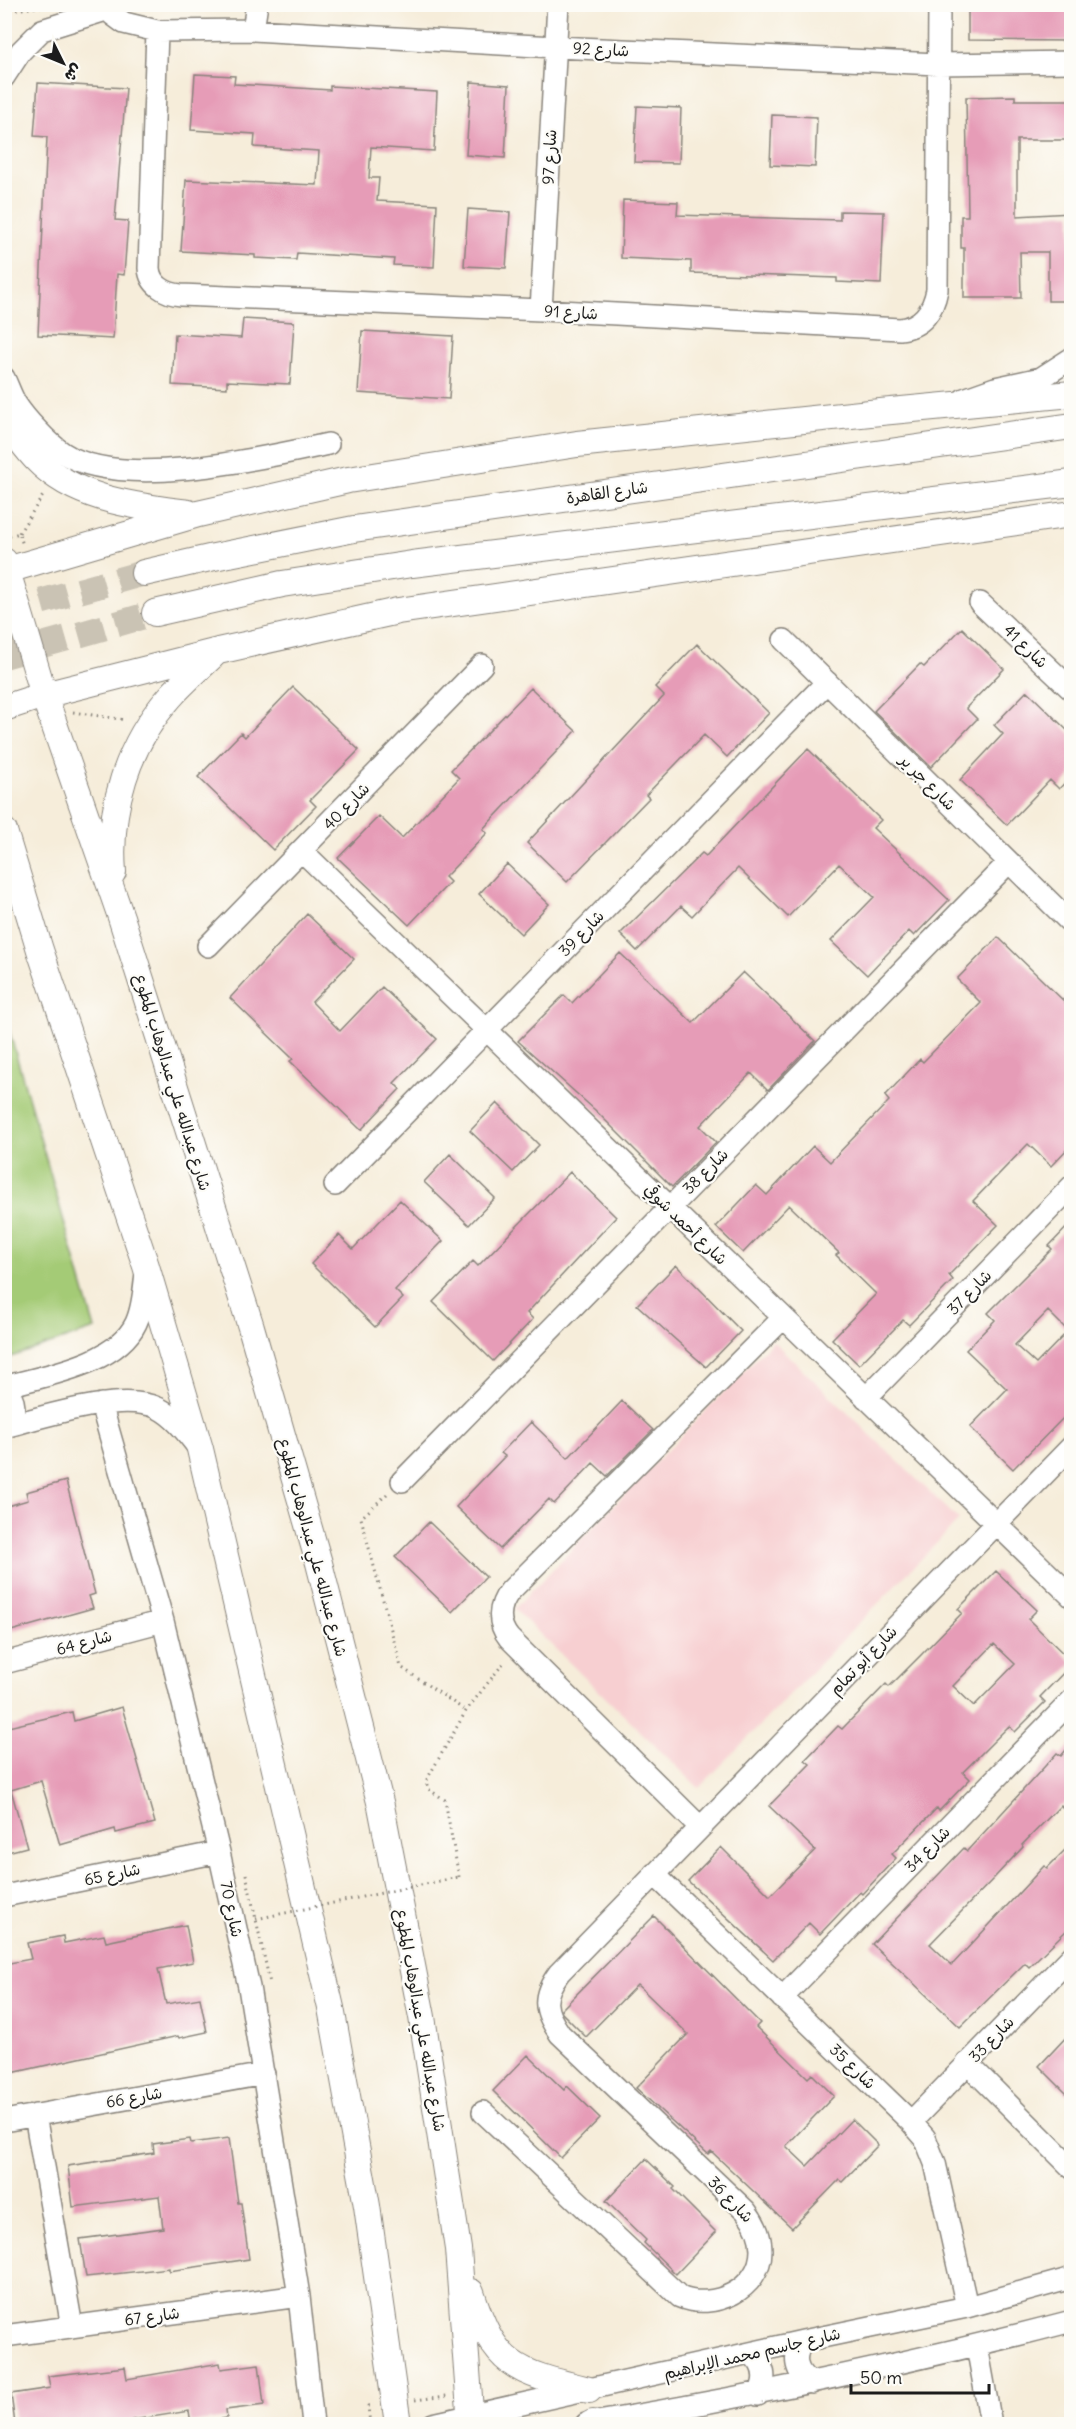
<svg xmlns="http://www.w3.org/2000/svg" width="1076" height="2429" viewBox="0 0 1076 2429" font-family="Delius,'Playpen Sans Arabic',sans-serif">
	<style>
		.built { fill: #f7cfd1 }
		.green { fill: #a4cb76; stroke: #607449; stroke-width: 1.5 }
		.building { fill: #e69cb7; fill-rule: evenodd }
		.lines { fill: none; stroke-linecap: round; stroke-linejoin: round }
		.major-tunnel { stroke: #cac3b4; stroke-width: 26; stroke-dasharray: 26 13; stroke-linecap: butt }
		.minor-casing { stroke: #89847b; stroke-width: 24 }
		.major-casing { stroke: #89847b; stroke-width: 28 }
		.path { stroke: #89847b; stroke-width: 3; stroke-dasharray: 1.5 4.5; stroke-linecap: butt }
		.minor { stroke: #fff; stroke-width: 21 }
		.major { stroke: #fff; stroke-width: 26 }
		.path-bridge { stroke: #89847b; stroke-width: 3; stroke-dasharray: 1.5 4.5; stroke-linecap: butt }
		.labels { text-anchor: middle; stroke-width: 4.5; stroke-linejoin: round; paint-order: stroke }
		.street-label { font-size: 16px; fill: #1c1c1c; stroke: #fdfcf7 }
	</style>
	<rect width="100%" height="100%" fill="#fdfcf7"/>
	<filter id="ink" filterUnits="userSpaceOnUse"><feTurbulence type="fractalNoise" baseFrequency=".0167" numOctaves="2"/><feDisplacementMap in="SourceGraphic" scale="12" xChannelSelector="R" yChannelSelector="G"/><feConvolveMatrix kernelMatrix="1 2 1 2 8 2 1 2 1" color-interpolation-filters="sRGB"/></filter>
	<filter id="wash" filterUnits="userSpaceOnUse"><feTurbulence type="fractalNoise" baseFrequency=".008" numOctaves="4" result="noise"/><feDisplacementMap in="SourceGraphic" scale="24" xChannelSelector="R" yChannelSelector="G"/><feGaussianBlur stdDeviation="1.35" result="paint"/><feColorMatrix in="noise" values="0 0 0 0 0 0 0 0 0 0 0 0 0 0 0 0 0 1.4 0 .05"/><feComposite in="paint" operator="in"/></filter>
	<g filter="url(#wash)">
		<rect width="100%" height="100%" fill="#f6edda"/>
		<!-- built -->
		<path class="built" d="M773,1341L959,1520L699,1788L514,1609Z"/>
		<!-- green -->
		<path class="green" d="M4,1013L95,1329L5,1359H4Z"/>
		<g id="blocks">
			<!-- building -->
			<path class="building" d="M968,4H1071V41L968,40Z
				M195,74L235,76L234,84L330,90V86L437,92L434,151L371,147L369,178H379L377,201L437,204L434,267L393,265L394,259L297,253L296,260L255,258V255L181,251L186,180L317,185L319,151L254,147L255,134L191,130Z
				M471,82L509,85L505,158L466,155Z
				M38,83L126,88L115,220L128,221L124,275L117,274L113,339L38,335L47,137L34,136Z
				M1015,96V100H1071V140H1017V216L1071,213V301H1048V252H1020L1021,298H964V248H961V216H968L966,97Z
				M637,106L681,108L679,163L634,162Z
				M772,115L817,117L815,167L770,165Z
				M623,200L678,202L677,215L840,220V211L884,212L881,284L837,282V278L691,273V261L621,258Z
				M468,209L510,212L506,268L464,266Z
				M243,319L294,322L290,384L227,381V388L172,385L175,334L241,338Z
				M362,331L453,336L449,399L358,393Z
				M962,628L1004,669L966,708L977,719L931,767L874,711L920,664L924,667Z
				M697,644L769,713L727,757L704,735L646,795L649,798L567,882L527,843L664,696L655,687Z
				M293,687L359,750L310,800L316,806L273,850L198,777L241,733L245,737Z
				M531,688L576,731L483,829L487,833L445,877L450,882L409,925L338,858L379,816L402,838L459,778L451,770Z
				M1027,691L1071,734V776L1059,789L1050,780L1007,825L960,780L1003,734L994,725Z
				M808,749L881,820L873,828L949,900L914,936L909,931L867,975L831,941L874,897L839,864L788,917L738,868L692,916L681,906L637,951L620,934L702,853L706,856Z
				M507,864L549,904L521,934L479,894Z
				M307,914L354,959L312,1002L340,1031L382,987L437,1039L394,1083L400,1089L361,1130L290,1061L293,1059L230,998Z
				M998,937L1071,1008V1145L1051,1166L1028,1144L973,1201L998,1225L949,1275L953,1280L909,1325L903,1320L859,1365L832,1339L876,1294L836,1255L839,1253L789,1205L743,1253L716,1227L756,1185L767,1195L813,1146L830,1162L889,1101L885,1096L920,1059L923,1062L981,1003L957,979Z
				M620,953L693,1023L743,972L815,1041L768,1090L751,1073L700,1126L716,1142L672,1187L595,1110L518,1041L564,995L572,1003Z
				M497,1103L539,1145L513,1172L470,1131Z
				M450,1154L495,1198L469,1225L424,1182Z
				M570,1172L616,1217L527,1313L533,1319L493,1361L433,1302L473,1261L478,1266Z
				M400,1200L443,1241L395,1290L403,1298L375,1327L311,1264L339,1235L353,1249Z
				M1071,1223V1410L1013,1469L970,1427L1007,1389L966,1350L995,1320L988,1313L1052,1249L1049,1246ZM1048,1311L1068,1331L1036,1364L1015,1345Z
				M676,1265L741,1331L706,1367L637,1305Z
				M622,1401L653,1430L607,1476L593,1463L554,1504L549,1499L500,1549L456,1507L505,1456L501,1453L531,1422L568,1458Z
				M66,1481L95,1594L89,1596L93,1608L4,1633V1507L28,1500L26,1492Z
				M429,1522L486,1577L452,1612L395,1557Z
				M996,1571L1037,1610L1028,1619L1071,1661V1665L1040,1697L1045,1702L1015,1732L1009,1726L963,1772L970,1779L939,1811L937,1808L892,1854L896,1858L862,1894L860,1892L820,1934L809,1923L773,1960L688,1881L721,1847L770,1896L815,1850L769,1806L810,1764L805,1760L838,1726L842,1729L886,1684L889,1687L921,1655L962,1613L958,1609ZM994,1644L1015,1664L974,1706L953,1686Z
				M122,1707L155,1823L116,1833L115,1829L60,1845L41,1781L11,1790L27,1847L4,1853V1728L72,1712L74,1721Z
				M1071,1744V1797L1062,1807L1061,1805L1022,1845L1023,1847L994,1878L930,1944L952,1965L1044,1866L1047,1868L1071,1844V1926L1029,1967L1025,1963L960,2027L872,1944L964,1848L967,1851L1057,1753L1061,1756Z
				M654,1916L760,2023L756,2027L808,2078L812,2074L834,2096L786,2146L807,2166L852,2119L878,2145L842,2182L839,2180L792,2228L711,2151L708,2154L636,2088L688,2034L644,1991L637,1985L586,2037L562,2013L561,2010Z
				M186,1925L193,1962L158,1969L166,2004L200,1998L207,2032L179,2038L178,2036L7,2074L4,2063V1964L31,1959L27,1943L63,1936L64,1943L104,1935L106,1942Z
				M1071,2032V2098L1039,2066Z
				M528,2055L564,2090L567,2086L600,2118L561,2158L493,2091Z
				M229,2138L238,2203H241L249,2259L169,2271V2268L86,2277L80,2239L163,2228L159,2196L73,2207L68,2166L154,2153L153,2144L190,2139L191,2143Z
				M646,2159L675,2187L673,2189L716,2232L676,2274L644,2243L646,2240L606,2201Z
				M220,2363L221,2369L259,2364L264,2405L226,2410L227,2418L191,2423L189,2411L132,2420L133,2424H15L11,2394L50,2388L48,2376L125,2367L127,2379Z"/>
		</g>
	</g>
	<g filter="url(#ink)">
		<use href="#blocks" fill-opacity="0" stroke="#89847b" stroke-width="1.5"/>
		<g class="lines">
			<!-- major-tunnel -->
			<path class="major-tunnel" d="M4,612L144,573
				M4,656L155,613"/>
			<!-- minor casing -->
			<g class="minor-casing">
				<path id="minor" d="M106,4L113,15L124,23L157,31L253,30L555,47L938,64L1072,62
					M253,30L257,4
					M157,31L149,268C150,285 166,294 181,295L541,310L900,329C922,327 933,311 937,290L939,4
					M4,77L21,51L42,30L109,9
					M541,310L558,4
					M4,378C8,386 11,396 16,404C25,418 48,443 63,453C122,491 262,458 328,444
					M964,399L995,388L1041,378L1072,358
					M980,603L1072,690
					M784,640L1072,924
					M302,851L1072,1597
					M208,946L482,665
					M335,1185L827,682
					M4,1387C45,1375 116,1365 136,1323C143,1308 144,1290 146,1273
					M4,1388C17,1400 17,1414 6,1426
					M866,1398L1072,1186
					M101,1404L163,1621L219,1852L249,1987L299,2296L313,2424
					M4,1427C43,1417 122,1391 158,1408C174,1416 186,1432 197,1446
					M402,1481L1009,862
					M4,1663L163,1621
					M700,1827L509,1638C497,1623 498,1606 510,1591L783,1318
					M654,1874L911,2122L925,2138L935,2163L967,2307
					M4,1896L219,1852
					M782,1998L1072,1700
					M967,2063L1072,2168
					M483,2112L680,2297C712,2311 761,2290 761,2250C761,2235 755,2223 746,2211L560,2034C543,2010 542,1996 559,1973L1072,1446
					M35,2115L72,2327
					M4,2121L264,2074
					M911,2122L1072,1956
					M4,2336L299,2296
					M803,2341C792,2357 795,2373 812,2383
					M977,2346L991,2424
					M750,2353C765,2364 768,2379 758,2395
					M433,2424L803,2341L967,2307L1072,2278
					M586,2424C749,2397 911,2363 1072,2321"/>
			</g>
			<!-- major casing -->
			<g class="major-casing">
				<path id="major" d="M4,418C14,432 24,446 36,459C75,500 135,506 188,513
					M4,561L44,695L121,917L251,1327L319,1563L381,1806L422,2017L458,2249L471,2424
					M4,571L198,514L348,480L577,444L870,413L1072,394
					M144,573L214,557L354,529L1072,426
					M155,613L282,584L412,564L1072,483
					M4,708L44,695L218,651L398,611L1072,514
					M4,831L40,950L146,1266L200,1449L331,2008L367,2206L398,2424
					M113,872C108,809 127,745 170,697C184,681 201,667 216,652
					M471,2292C495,2368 516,2372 589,2390
					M591,2424L593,2423"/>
			</g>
			<!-- path -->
			<path class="path" d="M4,11L47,6
				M19,533L44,494
				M4,538L19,533L23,545
				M73,712L126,720
				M4,1255C12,1271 16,1281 4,1296
				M387,1494L361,1518L401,1667L466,1711
				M246,1874L270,1983L269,1984
				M459,1877L445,1800L428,1789L426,1781L466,1711L505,1661
				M415,2400L447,2396
				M370,2424L368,2406L373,2405"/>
			<!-- minor -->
			<use href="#minor" class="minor"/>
			<!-- major -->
			<use href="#major" class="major"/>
			<!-- path-bridge -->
			<path class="path-bridge" d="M256,1919L459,1877"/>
		</g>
	</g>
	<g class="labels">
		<!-- street labels -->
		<g class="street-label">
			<text transform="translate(601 49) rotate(3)" y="6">شارع 92</text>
			<text transform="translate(549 157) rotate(-87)" y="6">شارع 97</text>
			<text transform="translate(571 312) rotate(3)" y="6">شارع 91</text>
			<text transform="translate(607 492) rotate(-8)" y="6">شارع القاهرة</text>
			<text transform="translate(1026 646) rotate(44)" y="6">شارع 41</text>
			<text transform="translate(928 782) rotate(45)" y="6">شارع جر ير</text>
			<text transform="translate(346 806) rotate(-46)" y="6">شارع 40</text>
			<text transform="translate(581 933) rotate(-46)" y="6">شارع 39</text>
			<text transform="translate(173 1082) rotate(73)" y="6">شارع عبدالله علي عبدالوهاب المطوع</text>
			<text transform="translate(705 1171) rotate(-45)" y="6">شارع 38</text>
			<text transform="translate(686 1224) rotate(44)" y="6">شارع أحمد شوقي</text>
			<text transform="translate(969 1292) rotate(-46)" y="6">شارع 37</text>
			<text transform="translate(313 1547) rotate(75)" y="6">شارع عبدالله علي عبدالوهاب المطوع</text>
			<text transform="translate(84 1642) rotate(-15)" y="6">شارع 64</text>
			<text transform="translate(863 1660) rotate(-46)" y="6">شارع أبو تمام</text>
			<text transform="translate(927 1849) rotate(-46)" y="6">شارع 34</text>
			<text transform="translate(112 1874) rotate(-12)" y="6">شارع 65</text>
			<text transform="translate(232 1909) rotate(78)" y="6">شارع 70</text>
			<text transform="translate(421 2020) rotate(80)" y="6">شارع عبدالله علي عبدالوهاب المطوع</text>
			<text transform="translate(991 2039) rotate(-46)" y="6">شارع 33</text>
			<text transform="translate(853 2066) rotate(44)" y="6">شارع 35</text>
			<text transform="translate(134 2097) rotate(-10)" y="6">شارع 66</text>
			<text transform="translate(731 2199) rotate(46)" y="6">شارع 36</text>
			<text transform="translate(152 2316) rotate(-8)" y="6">شارع 67</text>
			<text transform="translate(752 2353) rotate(-13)" y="6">شارع جاسم محمد الإبراهيم</text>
		</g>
	</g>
	<!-- margin -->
	<rect width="1076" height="2429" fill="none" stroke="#fdfcf7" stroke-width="24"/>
	<!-- north arrow -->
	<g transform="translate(63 63) rotate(133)" stroke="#fdfcf7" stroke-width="4.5" paint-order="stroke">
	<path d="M0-4.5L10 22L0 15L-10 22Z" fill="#1c1c1c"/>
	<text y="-9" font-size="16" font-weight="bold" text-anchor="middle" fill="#1c1c1c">ش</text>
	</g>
	<!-- scale -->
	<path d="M851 2384v9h138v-9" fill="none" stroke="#1c1c1c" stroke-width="3"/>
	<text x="860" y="2384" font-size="18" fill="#1c1c1c" stroke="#fdfcf7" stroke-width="4.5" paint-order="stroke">50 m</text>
</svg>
